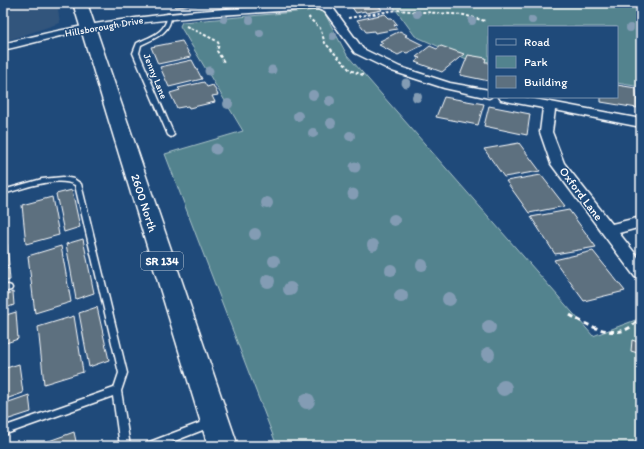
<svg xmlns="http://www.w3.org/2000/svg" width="644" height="449" viewBox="0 0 644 449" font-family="Itim,sans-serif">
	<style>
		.built { fill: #32557c }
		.green { fill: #52838e; stroke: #a8c1c6 }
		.building { fill: #5d707f; stroke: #fff }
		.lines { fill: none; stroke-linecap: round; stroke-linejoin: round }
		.lane-casing { stroke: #fff; stroke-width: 3 }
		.street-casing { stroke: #fff; stroke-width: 3 }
		.primary-casing { stroke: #fff; stroke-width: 3 }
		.path-far1 { stroke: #fff; stroke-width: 2; stroke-dasharray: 3 2; stroke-linecap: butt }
		.path { stroke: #fff; stroke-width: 3; stroke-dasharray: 5 3.5; stroke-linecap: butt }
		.lane { fill: #1f4a7a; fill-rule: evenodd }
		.street { fill: #1f4a7a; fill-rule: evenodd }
		.primary { fill: #1f4a7a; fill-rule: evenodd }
		.tree { fill: #839cb4 }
		.labels { text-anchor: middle; stroke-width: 3; stroke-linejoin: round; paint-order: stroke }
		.far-street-label { font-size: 10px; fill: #fff; stroke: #1f4a7a }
		.shield { fill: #1f4a7a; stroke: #bcc9d7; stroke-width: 1 }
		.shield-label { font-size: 11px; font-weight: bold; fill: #fff }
		.street-label { font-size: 12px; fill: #fff; stroke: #1f4a7a }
	</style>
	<rect width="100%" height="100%" fill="#1f4a7a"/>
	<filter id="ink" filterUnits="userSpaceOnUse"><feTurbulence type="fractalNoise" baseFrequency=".025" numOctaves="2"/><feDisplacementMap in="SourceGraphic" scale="8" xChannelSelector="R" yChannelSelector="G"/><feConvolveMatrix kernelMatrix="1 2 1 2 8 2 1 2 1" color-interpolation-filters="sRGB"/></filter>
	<g filter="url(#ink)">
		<!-- built -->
		<path class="built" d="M3,3H57L60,23L3,42Z"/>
		<!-- green -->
		<path class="green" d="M391,3H641V87L617,83V27H489V63L471,61L415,36Z
			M318,10L324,12L347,55L593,336L641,318V446H277L165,154L243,131L180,26L182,22Z"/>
		<!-- building -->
		<path class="building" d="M174,3H206V4L175,7Z
			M349,3H380H377L382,10L366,13L365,11L356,13Z
			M385,14L389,18H392L397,24L394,25L397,29L375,33L374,31L366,32L357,20Z
			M400,31L407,35L405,36L423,45L407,53L404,52L398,55L379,45L383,43L380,41Z
			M182,41L191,57L158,64L151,47Z
			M430,46L437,49L441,46L464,54L442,72L415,62L420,58L416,57Z
			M468,55L486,58L485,62H489V81L460,75Z
			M192,60L202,79L169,87L160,67Z
			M204,82L207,87L213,85L218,95L212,96L215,102L189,108L188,106L177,108L170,93L180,90L178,88Z
			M617,82V85L636,88L637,108L601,102V97H617Z
			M444,97L484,104L478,125L436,117Z
			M489,106L530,114L527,135L484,126Z
			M519,143L540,171L504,177L484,149Z
			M541,175L565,206L529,213L506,181Z
			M72,190L80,227L64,232L56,194Z
			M52,197L59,235L26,244L22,205Z
			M569,210L596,247L555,254L531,217Z
			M83,239L94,293L76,299L66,244Z
			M7,244L9,265L3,267V245Z
			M61,246L71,302L35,313L28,256Z
			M593,251L625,291L584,301L554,260Z
			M9,268L10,280L3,282V270Z
			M13,292L14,305L3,309V296Z
			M97,307L109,360L89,367L79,313Z
			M16,312L18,339L3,344V316Z
			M74,316L83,372L44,384L38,327Z
			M632,340L641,343V354L631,351Z
			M19,364L23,393L3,400V369Z
			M29,395L31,412L3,421V404Z
			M74,432L77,446H35Z"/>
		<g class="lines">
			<!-- lane casing -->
			<g class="lane-casing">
				<path id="lane" d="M167,14L171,15C171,33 155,38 141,45L139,53L174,135L171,137L168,135L133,53L137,43C147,38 161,34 165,24C167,21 167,17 167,14Z
					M63,177L74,179L81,184L127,373L121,391L130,446H120L113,396L3,435V427L114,388L119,373L75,185C57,175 22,189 3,194V190L42,179Z
					M8,285L11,286L12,288L11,290L3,292V286Z
					M210,419L213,420L215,423L213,426L162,446H145L147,443Z"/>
			</g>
			<!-- street casing -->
			<g class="street-casing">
				<path id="street" d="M319,3L333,8L363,49L400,67L450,83L489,90V97H491L489,98L444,88L392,71L355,53L325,12L318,9C239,13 160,18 83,31C56,36 30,44 3,50V44C108,15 211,9 319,3Z
					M499,97H524L641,119V127L555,110L552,132L564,163L612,224L641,217V227L619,233L641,261V279L635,277L551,164L540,132L543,108L501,100Z"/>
			</g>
			<!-- primary casing -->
			<g class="primary-casing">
				<path id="primary" d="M73,3H87L238,446H208Z"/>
			</g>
			<!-- path-far1 -->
			<path class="path-far1" d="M310,17L309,18L320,28L325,43L350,70L363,75
				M348,18L397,10L464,15L485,21
				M186,26L217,41L219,44L217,51L224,62"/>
			<!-- path -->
			<path class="path" d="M570,315C586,325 619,342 635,323C638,320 639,316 641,312"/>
			<!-- lane -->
			<use href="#lane" class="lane"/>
			<!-- street -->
			<use href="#street" class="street"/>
			<!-- primary -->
			<use href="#primary" class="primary"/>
		</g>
		<!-- trees -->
		<g class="tree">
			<circle cx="417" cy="14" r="4"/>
			<circle cx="224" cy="19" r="4"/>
			<circle cx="250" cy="20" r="4"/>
			<circle cx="532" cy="20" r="4"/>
			<circle cx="472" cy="21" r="4"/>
			<circle cx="630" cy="28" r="4"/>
			<circle cx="260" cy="33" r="4"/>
			<circle cx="333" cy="36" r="4"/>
			<circle cx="272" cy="70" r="4.5"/>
			<circle cx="209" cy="71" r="4.5"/>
			<circle cx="406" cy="83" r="4.5"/>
			<circle cx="313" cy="95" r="5"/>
			<circle cx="417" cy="97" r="5"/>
			<circle cx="330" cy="101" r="5"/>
			<circle cx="228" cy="104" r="5"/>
			<circle cx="298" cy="116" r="5"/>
			<circle cx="331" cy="123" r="5"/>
			<circle cx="313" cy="133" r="5"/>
			<circle cx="350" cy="136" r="5"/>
			<circle cx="216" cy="149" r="5.5"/>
			<circle cx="355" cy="167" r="5.5"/>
			<circle cx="353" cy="194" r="5.5"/>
			<circle cx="267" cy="203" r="6"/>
			<circle cx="394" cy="220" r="6"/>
			<circle cx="255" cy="234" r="6"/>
			<circle cx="373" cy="245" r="6"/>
			<circle cx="274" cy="261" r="6"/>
			<circle cx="422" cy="265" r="6"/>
			<circle cx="391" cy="270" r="6"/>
			<circle cx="268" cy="281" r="7"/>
			<circle cx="290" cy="289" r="7"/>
			<circle cx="401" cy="296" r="7"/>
			<circle cx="449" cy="299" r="7"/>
			<circle cx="489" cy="327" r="7"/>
			<circle cx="488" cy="354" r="7"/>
			<circle cx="504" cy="388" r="8"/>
			<circle cx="307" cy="401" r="8"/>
		</g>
	</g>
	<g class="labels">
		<!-- far-street labels -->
		<g class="far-street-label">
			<text transform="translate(104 26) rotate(-10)" y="4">Hillsborough Drive</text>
			<text transform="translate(156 76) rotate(68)" y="4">Jenny Lane</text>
		</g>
		<!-- shield labels -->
		<rect class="shield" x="141" y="252" width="42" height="18" rx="3"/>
		<g class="shield-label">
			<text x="162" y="265">SR 134</text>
		</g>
		<!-- street labels -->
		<g class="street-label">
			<text transform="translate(581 194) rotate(53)" y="4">Oxford Lane</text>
			<text transform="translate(144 203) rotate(72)" y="4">2600 North</text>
		</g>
	</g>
	<!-- margin -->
	<rect width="644" height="449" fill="none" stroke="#1f4a7a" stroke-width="16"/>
	<rect x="8" y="8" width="628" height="433" fill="none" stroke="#fff" stroke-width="1.5" filter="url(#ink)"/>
	<!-- legend -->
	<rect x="488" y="26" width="130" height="72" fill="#1f4a7a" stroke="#7992af"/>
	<rect x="496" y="39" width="20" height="6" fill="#1f4a7a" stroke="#7992af"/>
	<text x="524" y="46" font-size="12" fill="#ffffff">Road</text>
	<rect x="496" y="56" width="20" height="12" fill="#52838e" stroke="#7992af"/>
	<text x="524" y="66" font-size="12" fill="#ffffff">Park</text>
	<rect x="496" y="76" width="20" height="12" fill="#5d707f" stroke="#7992af"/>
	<text x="524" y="86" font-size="12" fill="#ffffff">Building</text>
</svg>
